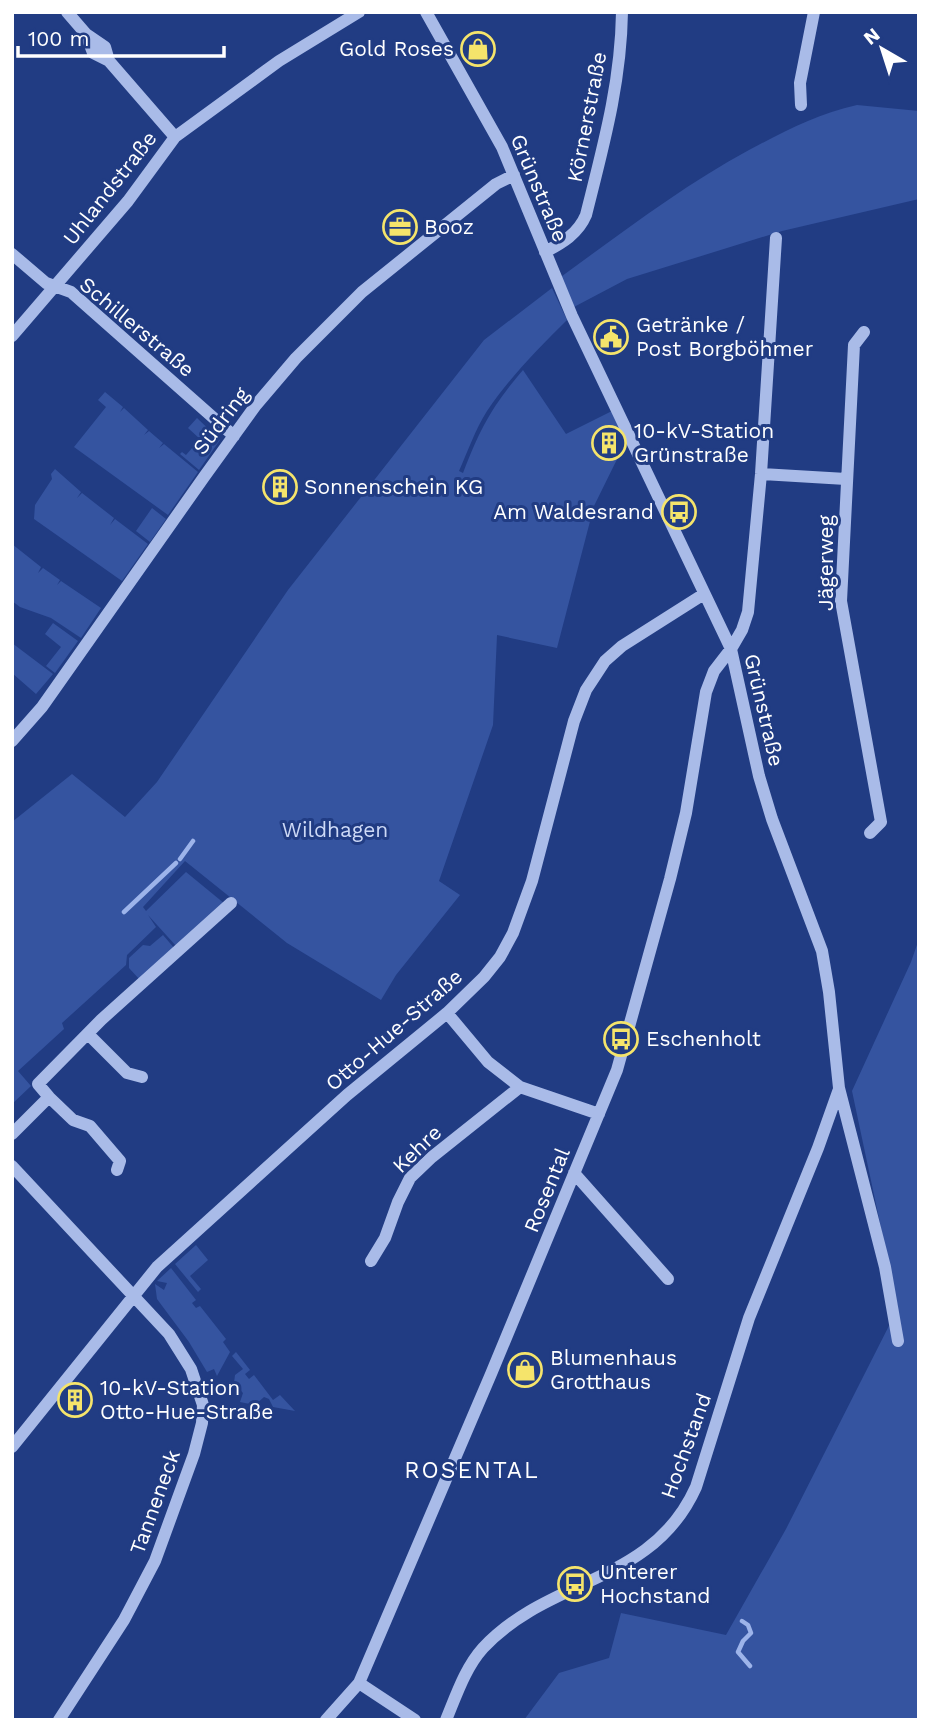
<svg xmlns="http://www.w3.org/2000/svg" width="931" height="1732" viewBox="0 0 931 1732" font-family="'Work Sans',sans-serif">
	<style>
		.green { fill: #3554a0 }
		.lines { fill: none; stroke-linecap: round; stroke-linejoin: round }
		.stream { stroke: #9db4ea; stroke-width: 4.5 }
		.minor { stroke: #a9bbe8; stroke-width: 12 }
		.labels { text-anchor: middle; stroke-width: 6; stroke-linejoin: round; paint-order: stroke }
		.poi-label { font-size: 21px; fill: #fff; stroke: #213c83; text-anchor: start }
		.street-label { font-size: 21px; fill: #fff; stroke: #213c83 }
		.park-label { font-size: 21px; fill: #cdd9f6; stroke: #213c83 }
		.neighbourhood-label { font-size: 23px; letter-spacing: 2px; fill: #fff; stroke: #213c83 }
	</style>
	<rect width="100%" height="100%" fill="#213c83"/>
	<!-- green -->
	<path class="green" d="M857,105L919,111V199L782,231L627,279L572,308L558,279C620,234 681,187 749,150C785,131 817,114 857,105Z
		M552,288L567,320C539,348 509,378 487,411C475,430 468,451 459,471L463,473C480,429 492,406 523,370L566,434L612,411L626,441L594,506L557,648L497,635L493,725L439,881L460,895L396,975L381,1000L287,943L185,861L143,907L146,911L186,872L225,904L177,947L148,915L156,927L127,955L126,965L62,1023L64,1029L18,1071L31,1086L12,1104V822L72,774L125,817L157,782L288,590L484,340Z
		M105,392L123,407L120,412L124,408L148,430L144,435L149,431L163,443L159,448L164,444L198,472L168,515L74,447L106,407L98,400Z
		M197,418L220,440L199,470L180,454L182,452L186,455L200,439L188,428Z
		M55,469L81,492L77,498L82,493L114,518L110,525L115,519L148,544L122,581L34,519L35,505L52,479L51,474Z
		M152,508L166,519L150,542L136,531Z
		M12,544L41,567L38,573L43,568L60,580L57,585L61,581L101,608L81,638L51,618L20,607L12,601Z
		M53,623L78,641L55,673L46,666L61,647L45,634Z
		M12,643L53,674L36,694L12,673Z
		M163,935L175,949L140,980L129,968V958L143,945L150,946Z
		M919,939V1720H524L559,1673L609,1658L621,1613L726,1635L786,1529L898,1308L852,1091L911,962Z
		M196,1245L208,1260L190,1276L201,1289L198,1292L175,1264Z
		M171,1268L196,1300L192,1303L196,1308L200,1306L226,1339L223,1342L230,1352L217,1376L214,1369L207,1372L189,1342L157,1299L155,1284L164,1290L167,1283L157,1281Z
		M236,1352L250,1370L245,1374L249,1379L254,1375L273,1400L280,1395L295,1411L273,1407L269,1399L264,1397L255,1405L240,1402L243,1393L234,1383L235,1375L243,1369L232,1356Z"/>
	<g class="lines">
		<!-- stream -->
		<path class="stream" d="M180,859L193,841
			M124,912L176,863
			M742,1621L748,1625L751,1633L743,1641L738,1652L750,1666"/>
		<!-- minor -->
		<path class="minor" d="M67,12L86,34L105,47L109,61
			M426,12L502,147L572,316L731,649L759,776L772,819L822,951L829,992L839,1088L885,1267L898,1341
			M86,34L93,53L109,61L175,137
			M801,105L800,83L814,12
			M545,252C562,243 578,234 586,215C603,147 621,83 622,12
			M12,254L46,283L71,292L234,436
			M864,332L854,345L841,601L881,822L870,833
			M12,336L128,201L175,137L279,61L359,12
			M761,474L846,479
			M12,741L42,707L204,477L256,405L296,358L362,292L496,184L514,175
			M447,1013L488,1062L520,1087L599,1114
			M88,1034L127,1073L142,1077
			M49,1097L73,1120L90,1126L120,1161L117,1170
			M12,1134L49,1097L38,1084L101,1020L231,903
			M12,1166L169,1334L191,1369L203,1405L202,1423L194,1454L155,1561L124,1620L59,1720
			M574,1173L668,1279
			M371,1261L385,1238L398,1202L410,1178L432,1157L520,1087
			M12,1447L157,1267L347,1095L447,1013L484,977L500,957L513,933L532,881L574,721L586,690L605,661L622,646L704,594
			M359,1683L415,1720
			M326,1720L359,1683L491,1374L617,1070L670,879L686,813L706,692L714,671L731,649L742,630L748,612L761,474L776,238
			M446,1720C456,1696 465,1668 483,1648C550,1576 652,1585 696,1487L749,1318L818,1148L839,1089"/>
	</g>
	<!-- icons -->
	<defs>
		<g id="shop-ring" transform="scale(1.75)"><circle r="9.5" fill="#213c83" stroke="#f5e46b" stroke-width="1.5"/><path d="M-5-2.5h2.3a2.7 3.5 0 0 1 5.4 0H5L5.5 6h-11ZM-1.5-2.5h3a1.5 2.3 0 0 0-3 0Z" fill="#f5e46b"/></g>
		<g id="office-ring" transform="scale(1.75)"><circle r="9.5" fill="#213c83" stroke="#f5e46b" stroke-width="1.5"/><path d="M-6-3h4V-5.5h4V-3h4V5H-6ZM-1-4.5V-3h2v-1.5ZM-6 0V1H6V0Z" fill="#f5e46b"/></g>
		<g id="civic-ring" transform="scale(1.75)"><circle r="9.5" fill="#213c83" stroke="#f5e46b" stroke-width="1.5"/><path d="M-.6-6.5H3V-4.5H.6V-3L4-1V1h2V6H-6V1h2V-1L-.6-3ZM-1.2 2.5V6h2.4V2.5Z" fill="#f5e46b"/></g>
		<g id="building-ring" transform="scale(1.75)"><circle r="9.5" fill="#213c83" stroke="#f5e46b" stroke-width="1.5"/><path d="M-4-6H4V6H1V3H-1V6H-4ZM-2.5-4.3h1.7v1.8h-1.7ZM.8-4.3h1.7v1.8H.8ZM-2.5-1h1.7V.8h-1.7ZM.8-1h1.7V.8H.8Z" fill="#f5e46b"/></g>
		<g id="bus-ring" transform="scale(1.75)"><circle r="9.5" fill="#213c83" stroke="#f5e46b" stroke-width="1.5"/><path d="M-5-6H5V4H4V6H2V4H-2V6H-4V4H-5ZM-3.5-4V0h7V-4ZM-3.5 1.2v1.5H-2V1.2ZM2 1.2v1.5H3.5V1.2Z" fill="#f5e46b"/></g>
	</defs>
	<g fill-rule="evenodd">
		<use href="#shop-ring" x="478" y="49"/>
		<use href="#office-ring" x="400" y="227"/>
		<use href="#civic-ring" x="611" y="337"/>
		<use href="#building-ring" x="609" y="443"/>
		<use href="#building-ring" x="280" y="487"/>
		<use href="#bus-ring" x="679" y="512"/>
		<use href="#bus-ring" x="621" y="1039"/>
		<use href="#shop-ring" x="525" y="1370"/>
		<use href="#building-ring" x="75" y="1400"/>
		<use href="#bus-ring" x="575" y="1584"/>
	</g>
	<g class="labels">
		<!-- poi labels -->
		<g class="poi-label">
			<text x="454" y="56" text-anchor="end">Gold Roses</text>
			<text x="424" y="234">Booz</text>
			<text x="636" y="332">Getränke /<tspan x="636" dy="24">Post Borgböhmer</tspan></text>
			<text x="634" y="438">10-kV-Station<tspan x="634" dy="24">Grünstraße</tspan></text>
			<text x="304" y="494">Sonnenschein KG</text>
			<text x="654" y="519" text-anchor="end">Am Waldesrand</text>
			<text x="646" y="1046">Eschenholt</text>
			<text x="550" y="1365">Blumenhaus<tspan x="550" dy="24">Grotthaus</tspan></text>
			<text x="100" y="1395">10-kV-Station<tspan x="100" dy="24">Otto-Hue-Straße</tspan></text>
			<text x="600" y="1579">Unterer<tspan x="600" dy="24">Hochstand</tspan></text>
		</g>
		<!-- street labels -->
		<g class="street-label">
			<text transform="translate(587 117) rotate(-79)" y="7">Körnerstraße</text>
			<text transform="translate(110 188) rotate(-52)" y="7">Uhlandstraße</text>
			<text transform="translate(539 188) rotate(67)" y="7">Grünstraße</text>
			<text transform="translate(137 327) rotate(40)" y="7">Schillerstraße</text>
			<text transform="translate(221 421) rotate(-53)" y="7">Südring</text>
			<text transform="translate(826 563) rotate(-90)" y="7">Jägerweg</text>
			<text transform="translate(764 710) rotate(77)" y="7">Grünstraße</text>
			<text transform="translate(394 1030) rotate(-41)" y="7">Otto-Hue-Straße</text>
			<text transform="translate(417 1149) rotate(-44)" y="7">Kehre</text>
			<text transform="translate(547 1190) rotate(-68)" y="7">Rosental</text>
			<text transform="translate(686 1446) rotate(-70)" y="7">Hochstand</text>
			<text transform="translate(155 1502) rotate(-70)" y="7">Tanneneck</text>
		</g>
		<!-- park labels -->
		<g class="park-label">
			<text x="335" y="837">Wildhagen</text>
		</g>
		<!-- neighbourhood labels -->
		<g class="neighbourhood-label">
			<text x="472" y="1478">ROSENTAL</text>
		</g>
	</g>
	<!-- border -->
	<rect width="931" height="1732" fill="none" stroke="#ffffff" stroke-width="28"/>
	<!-- north arrow -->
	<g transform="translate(882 49) rotate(321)" stroke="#213c83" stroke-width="5" paint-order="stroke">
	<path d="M0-5L12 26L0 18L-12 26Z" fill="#ffffff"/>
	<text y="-10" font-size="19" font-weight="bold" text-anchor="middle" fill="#ffffff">N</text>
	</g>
	<!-- scale -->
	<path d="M18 46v10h206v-10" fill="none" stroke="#ffffff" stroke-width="3.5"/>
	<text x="28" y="46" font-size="21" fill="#ffffff" stroke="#213c83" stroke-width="5" paint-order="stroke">100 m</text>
</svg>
